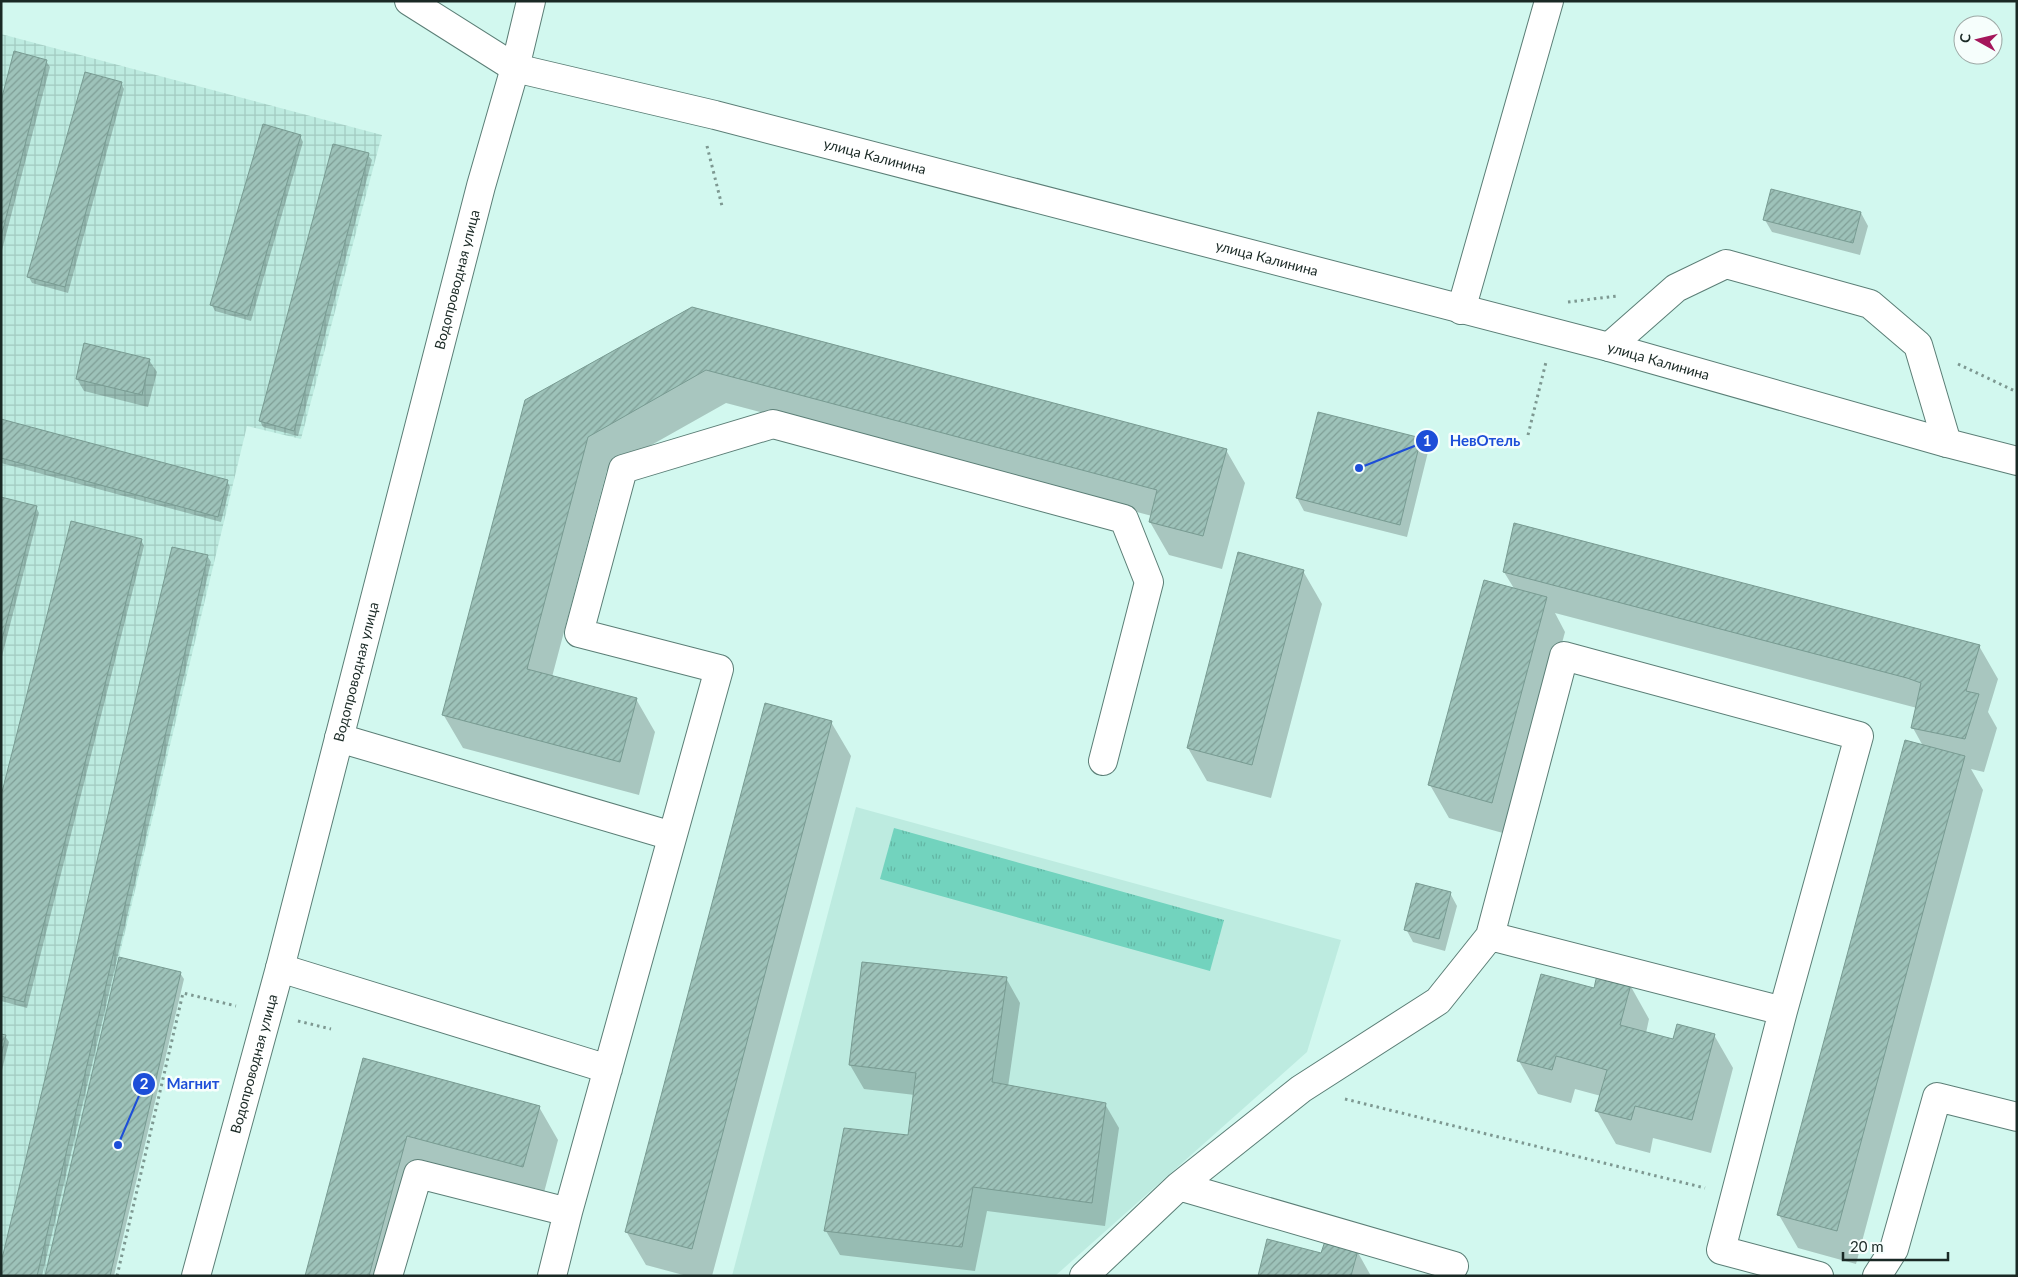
<svg xmlns="http://www.w3.org/2000/svg" width="2018" height="1277" font-family="Lato,sans-serif">
  <style>
    .built { fill: #bdebe0 }
    .industrial { fill: url(#industrial-grid) }
    .park { fill: url(#park-tufts) }
    .shadow { fill: #0003 }
    .building { fill: url(#building-hatch); stroke: #789b92 }
    .lines { fill: none; stroke-linecap: round; stroke-linejoin: round }
    .minor-casing { stroke: #5b7e76; stroke-width: 30 }
    .major-casing { stroke: #5b7e76; stroke-width: 30 }
    .path { stroke: #7d9891; stroke-width: 3; stroke-dasharray: 2.5 4; stroke-linecap: butt }
    .minor { stroke: #fff; stroke-width: 28 }
    .major { stroke: #fff; stroke-width: 28 }
    .labels { text-anchor: middle; stroke-width: 5; stroke-linejoin: round; paint-order: stroke }
    .street-label { font-size: 14px; fill: #1a2925; stroke: #f6fefc }
    .leader { fill: none; stroke: #1d4ed8; stroke-width: 2 }
    .callout-dot { fill: #1d4ed8; stroke: #f6fefc; stroke-width: 2 }
    .mark-label { font-size: 15px; text-anchor: middle; font-weight: bold; fill: #fff }
    .callout-label { font-size: 15px; text-anchor: middle; font-weight: bold; fill: #1d4ed8; stroke: #f6fefc; stroke-width: 5; stroke-linejoin: round; paint-order: stroke }
  </style>
  <defs>
    <pattern id="industrial-grid" width="8" height="8" patternUnits="userSpaceOnUse" patternTransform="scale(1.25)"><rect width="8" height="8" fill="#bdebe0"/><path d="M0 4h8M4 0v8" fill="none" stroke="#a2cac0"/></pattern>
    <pattern id="park-tufts" width="24" height="20" patternUnits="userSpaceOnUse" patternTransform="scale(1.25)"><rect width="24" height="20" fill="#72d3be"/><path d="M3 7l-1-3M5 7V3M7 7l1-3M15 17l-1-3M17 17v-4M19 17l1-3" fill="none" stroke="#62b5a3"/></pattern>
    <pattern id="building-hatch" width="6" height="6" patternUnits="userSpaceOnUse" patternTransform="scale(1.25)"><rect width="6" height="6" fill="#9dc2b9"/><path d="M-1 1l2-2M0 6l6-6M5 7l2-2" fill="none" stroke="#7f9e96"/></pattern>
  </defs>
  <rect width="100%" height="100%" fill="#d2f8ef"/>
  <path class="built" d="M856,807L1341,940L1307,1052L1055,1276H732Z"/>
  <path class="industrial" d="M1,34L382,135L301,439L247,426L119,957L45,1276H1Z"/>
  <path class="park" d="M894,828L1224,920L1210,971L880,879Z"/>
  <path class="shadow" d="M46,61L50,67L1,254V106Z
    M121,83L124,89L68,293L32,283L29,277Z
    M300,136L303,142L251,321L215,311L212,305Z
    M368,155L372,160L298,436L263,427L260,421Z
    M1861,213L1868,226L1860,255L1772,232L1765,220Z
    M692,308L1226,450L1245,483L1222,569L1169,555L1150,522L1152,516L726,403L607,470L552,677L636,699L655,732L639,795L463,748L443,714L526,401Z
    M149,360L157,372L148,407L84,391L77,379Z
    M1,420L227,481L230,487L221,522L1,463Z
    M1421,439L1428,452L1407,537L1304,511L1297,498Z
    M1,498L36,507L39,513L1,660Z
    M141,540L144,546L27,1008L1,1001V802Z
    M208,557L211,562L42,1276H1Z
    M1303,571L1322,604L1271,798L1207,781L1188,748Z
    M1504,572L1979,646L1998,679L1988,712L1997,728L1984,772L1971,769L1983,790L1856,1264L1798,1248L1779,1215L1923,746L1913,728L1917,708L1555,613L1565,632L1510,835L1449,818L1430,785L1515,590Z
    M831,722L851,756L712,1276H687L646,1265L626,1231Z
    M1450,893L1457,906L1445,951L1413,942L1406,929Z
    M180,973L184,979L114,1276H46Z
    M1006,978L1020,1003L1008,1087L1105,1104L1119,1128L1105,1226L987,1211L975,1271L840,1255L826,1231L909,1137L915,1095L864,1089L850,1065Z
    M1630,985L1649,1019L1646,1033L1674,1040L1714,1035L1733,1068L1711,1153L1653,1138L1650,1153L1616,1144L1597,1111L1601,1096L1575,1089L1571,1103L1538,1094L1519,1061L1595,990Z
    M1,1035L5,1036L9,1042L1,1074Z
    M363,1059L539,1107L558,1140L542,1200L425,1168L397,1276H306Z
    M1357,1251L1371,1276H1259L1322,1255Z"/>
  <path class="building" d="M14,51L47,60L1,237V101Z
    M85,72L122,82L65,287L27,277Z
    M263,124L301,135L248,316L210,305Z
    M333,144L369,153L294,431L259,421Z
    M1771,189L1861,212L1853,243L1763,220Z
    M692,307L1227,449L1203,536L1149,522L1157,490L706,370L588,437L527,669L637,698L620,762L442,715L525,400Z
    M84,343L150,359L142,395L76,379Z
    M1318,412L1421,438L1400,525L1296,498Z
    M1,419L228,480L218,517L1,458Z
    M1,497L37,506L1,643Z
    M71,521L142,539L24,1002L1,996V796Z
    M1514,523L1980,645L1966,691L1979,694L1965,739L1911,728L1921,683L1907,678L1503,572Z
    M172,547L208,555L37,1276H1V1263Z
    M1238,552L1304,570L1252,765L1187,748Z
    M1484,580L1547,597L1492,803L1428,785Z
    M765,703L832,721L692,1249L625,1232Z
    M1905,740L1965,756L1837,1231L1777,1215Z
    M1416,883L1451,892L1439,939L1404,930Z
    M119,957L181,972L110,1276H45Z
    M862,962L1007,977L992,1082L1106,1103L1092,1203L973,1187L962,1247L824,1231L844,1128L908,1135L916,1073L849,1065Z
    M1541,974L1594,988L1597,975L1631,984L1620,1025L1673,1039L1677,1024L1715,1034L1692,1120L1635,1106L1631,1120L1595,1111L1607,1070L1556,1056L1552,1070L1517,1061Z
    M1,1034L6,1035L1,1056Z
    M363,1058L540,1106L523,1167L407,1136L369,1276H305Z
    M1267,1239L1321,1253L1325,1241L1358,1250L1351,1276H1258Z"/>
  <g class="lines">
    <defs>
      <path id="minor" d="M515,68L531,1
        M1461,310L1549,1
        M1609,347L1676,288L1726,264L1870,304L1918,345L1947,443
        M339,738L672,836
        M280,968L608,1069
        M1783,1011L1721,1250L1819,1276
        M1179,1186L1301,1089L1438,1001L1490,936L1783,1011L1859,736L1564,656L1490,936
        M388,1276L418,1174L568,1212L719,669L579,633L623,469L773,424L1124,519L1149,582L1103,761
        M552,1276L568,1212
        M1084,1276L1179,1186L1454,1266
        M1877,1276L1894,1249L1937,1097L2017,1117"/>
      <g id="major">
        <path id="s1" d="M409,1L515,68L715,115L1609,347L1947,443L2017,461"/>
        <path id="s2" d="M196,1276L280,968L481,186L515,68"/>
      </g>
    </defs>
    <use href="#minor" class="minor-casing"/>
    <use href="#major" class="major-casing"/>
    <path class="path" d="M707,146L722,206
      M1568,302L1617,296
      M1958,364L2017,392
      M1528,435L1546,362
      M298,1021L331,1029
      M1345,1099L1705,1188
      M117,1276L183,993L236,1006"/>
    <use href="#minor" class="minor"/>
    <use href="#major" class="major"/>
  </g>
  <g class="labels">
    <g class="street-label">
      <text dy="5" stroke="none"><textPath href="#s1" startOffset="496">улица Калинина</textPath></text>
      <text dy="5" stroke="none"><textPath href="#s1" startOffset="901">улица Калинина</textPath></text>
      <text dy="5" stroke="none"><textPath href="#s2" startOffset="1030">Водопроводная улица</textPath></text>
      <text dy="5" stroke="none"><textPath href="#s1" startOffset="1306">улица Калинина</textPath></text>
      <text dy="5" stroke="none"><textPath href="#s2" startOffset="625">Водопроводная улица</textPath></text>
      <text dy="5" stroke="none"><textPath href="#s2" startOffset="220">Водопроводная улица</textPath></text>
    </g>
  </g>
  <path class="leader" d="M1359 468L1427 441M118 1145L144 1084"/>
  <g class="callout-dot">
    <circle cx="1359" cy="468" r="5"/>
    <circle cx="118" cy="1145" r="5"/>
    <circle cx="1427" cy="441" r="12"/>
    <circle cx="144" cy="1084" r="12"/>
  </g>
  <g class="mark-label">
    <text x="1427" y="446">1</text>
    <text x="144" y="1089">2</text>
  </g>
  <g class="callout-label">
    <text x="1485" y="446">НевОтель</text>
    <text x="193" y="1089">Магнит</text>
  </g>
  <rect width="2018" height="1277" fill="none" stroke="#1a2925" stroke-width="5"/>
  <g transform="translate(1978 40) rotate(278)"><circle r="24" fill="#f6fefc" stroke="#9ea9a6"/>
  <path d="M0-4L9 19L0 12L-9 19Z" fill="#a4165b"/>
  <text y="-8" font-size="14" font-weight="bold" text-anchor="middle" fill="#1a2925">С</text>
  </g>
  <path d="M1843 1252v8h105v-8" fill="none" stroke="#1a2925" stroke-width="2.5"/>
  <text x="1850" y="1252" font-size="15" fill="#1a2925" stroke="#f6fefc" stroke-width="4" paint-order="stroke">20 m</text>
</svg>
